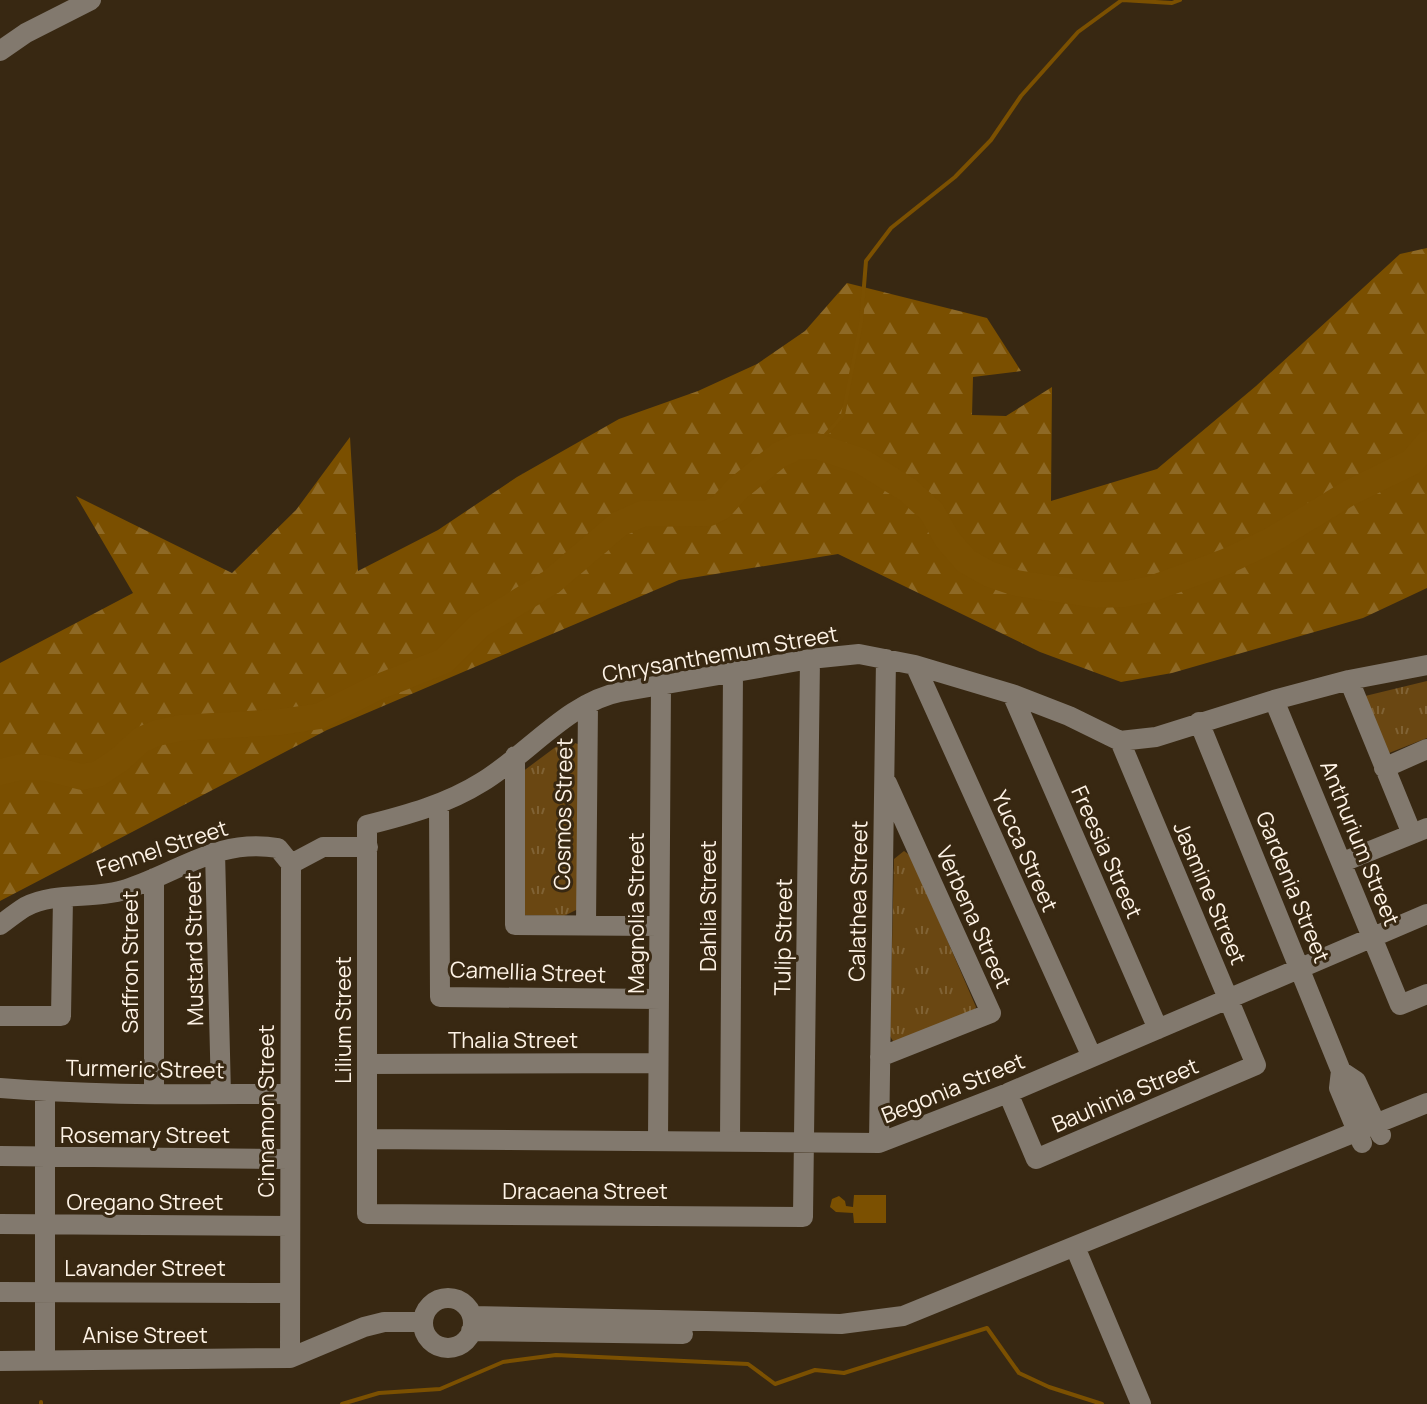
<svg xmlns="http://www.w3.org/2000/svg" width="1427" height="1404" font-family="Manrope,sans-serif">
  <style>
    .grass { fill: url(#grass-tufts) }
    .forest { fill: url(#forest-firs) }
    .water { fill: #7b5001 }
    .lines { fill: none; stroke-linecap: round; stroke-linejoin: round }
    .stream { stroke: #7b5001; stroke-width: 4 }
    .river { stroke: #7b5001; stroke-width: 26 }
    .minor { stroke: #82796e; stroke-width: 20 }
    .labels { text-anchor: middle; stroke-width: 6; stroke-linejoin: round; paint-order: stroke }
    .street-label { font-size: 22px; fill: #fef3e6; stroke: #382812 }
  </style>
  <defs>
    <pattern id="grass-tufts" width="24" height="20" patternUnits="userSpaceOnUse" patternTransform="scale(2)"><rect width="24" height="20" fill="#6a4712"/><path d="M3 7l-1-3M5 7V3M7 7l1-3M15 17l-1-3M17 17v-4M19 17l1-3" fill="none" stroke="#806234"/></pattern>
    <pattern id="forest-firs" width="22" height="20" patternUnits="userSpaceOnUse" patternTransform="scale(2)"><rect width="22" height="20" fill="#7a4f00"/><path d="M5 1l3.5 6h-7zM16 11l3.5 6h-7z" fill="#8e6925"/></pattern>
  </defs>
  <rect width="100%" height="100%" fill="#382812"/>
  <path class="grass" d="M1427,681V738L1384,755L1361,697Z
    M565,740L578,744V909L564,916L525,915L522,772Z
    M904,851L911,856L976,1007L973,1012L898,1043L893,1041L890,1036L894,859Z"/>
  <path class="forest" d="M1427,248V588L1363,618L1172,673L1121,682L1040,652L838,554L679,580L327,730L0,901V663L133,593L76,496L232,573L296,510L350,437L358,571L438,530L517,477L619,419L698,391L757,364L805,331L847,283L987,318L1021,371L973,377L972,415L1006,416L1052,387L1051,501L1157,469L1256,386L1400,254Z"/>
  <path class="water" d="M854,1195H886V1223H854L853,1213L836,1212L830,1207L832,1199L839,1196L845,1201L846,1206L853,1207Z"/>
  <g class="lines">
    <path class="stream" d="M816,446L843,415L861,323L866,261L891,228L955,177L991,140L1021,96L1078,32L1122,0L1172,3L1180,0
      M41,1402V1404
      M342,1404L379,1393L440,1389L503,1362L556,1355L748,1364L775,1384L815,1370L844,1373L987,1328L1019,1373L1049,1387L1102,1404"/>
    <path class="river" d="M0,772L21,767L46,768L82,777L98,774L119,760L141,740L157,733L180,728L281,722L320,716L376,688L444,661L480,625L551,582L619,524L642,514L709,513L721,507L737,489L779,455L797,447L816,446L861,461L908,490L932,512L947,539L966,561L989,574L1016,583L1096,595L1125,594L1151,589L1225,562L1270,541L1349,493L1412,462L1427,444"/>
    <path class="minor" d="M0,51L26,33L91,0
      M810,659L803,1217L367,1214V825C407,815 447,804 482,782C527,755 568,702 620,692L810,659L859,654L915,665L1012,694L1069,716L1120,741L1156,737L1274,700L1349,680L1427,665
      M915,665L1092,1057
      M1349,680L1412,834
      M1012,694L1158,1029
      M1274,700L1400,1005L1427,994
      M1199,722L1341,1071
      M515,756V925L659,926
      M1384,768L1427,749
      M439,804L440,997L659,999
      M215,852L221,1094
      M1343,862L1427,828
      M291,864L323,847H368
      M0,925C8,919 17,912 25,907C56,891 95,900 127,889C181,871 218,838 278,848L291,864
      M586,925L588,704
      M0,1016H61L63,898
      M880,1057L991,1013L887,783
      M367,1064L658,1063
      M0,1088C96,1096 193,1094 289,1094
      M1008,1093L1036,1159L1256,1065L1120,741
      M154,1094V878
      M367,1139L879,1143L1008,1093L1427,914
      M658,1141L661,686
      M730,1142L733,671
      M879,1143L886,659
      M1362,1143L1339,1088L1341,1071L1356,1081L1381,1135
      M0,1156L290,1159
      M0,1224L290,1226
      M1075,1247L1141,1404
      M0,1292L290,1293
      M423 1323a25 25 0 1 1 50 0a25 25 0 1 1-50 0Z
      M472,1316L841,1324L903,1316L1427,1103
      M471,1331L683,1334
      M290,1358L291,864
      M45,1360V1092
      M0,1361L290,1358L364,1327L384,1322H422"/>
  </g>
  <g class="labels">
    <g class="street-label">
      <text transform="translate(720 654) rotate(-10)" y="8">Chrysanthemum Street</text>
      <text transform="translate(563 814) rotate(-89)" y="8">Cosmos Street</text>
      <text transform="translate(1360 843) rotate(68)" y="8">Anthurium Street</text>
      <text transform="translate(162 848) rotate(-18)" y="8">Fennel Street</text>
      <text transform="translate(1025 851) rotate(66)" y="8">Yucca Street</text>
      <text transform="translate(1107 852) rotate(66)" y="8">Freesia Street</text>
      <text transform="translate(1293 887) rotate(68)" y="8">Gardenia Street</text>
      <text transform="translate(1210 893) rotate(67)" y="8">Jasmine Street</text>
      <text transform="translate(858 901) rotate(-89)" y="8">Calathea Street</text>
      <text transform="translate(708 906) rotate(-90)" y="8">Dahlia Street</text>
      <text transform="translate(636 913) rotate(-90)" y="8">Magnolia Street</text>
      <text transform="translate(974 917) rotate(66)" y="8">Verbena Street</text>
      <text transform="translate(783 937) rotate(-89)" y="8">Tulip Street</text>
      <text transform="translate(194 949) rotate(-91)" y="8">Mustard Street</text>
      <text transform="translate(130 962) rotate(-90)" y="8">Saffron Street</text>
      <text transform="translate(528 972) rotate(2)" y="8">Camellia Street</text>
      <text transform="translate(343 1020) rotate(-90)" y="8">Lilium Street</text>
      <text x="513" y="1048">Thalia Street</text>
      <text transform="translate(145 1069) rotate(1)" y="8">Turmeric Street</text>
      <text transform="translate(953 1088) rotate(-22)" y="8">Begonia Street</text>
      <text transform="translate(1125 1095) rotate(-23)" y="8">Bauhinia Street</text>
      <text transform="translate(266 1111) rotate(-90)" y="8">Cinnamon Street</text>
      <text x="145" y="1143">Rosemary Street</text>
      <text x="585" y="1199">Dracaena Street</text>
      <text x="145" y="1210">Oregano Street</text>
      <text x="145" y="1276">Lavander Street</text>
      <text x="145" y="1343">Anise Street</text>
    </g>
  </g>
</svg>
